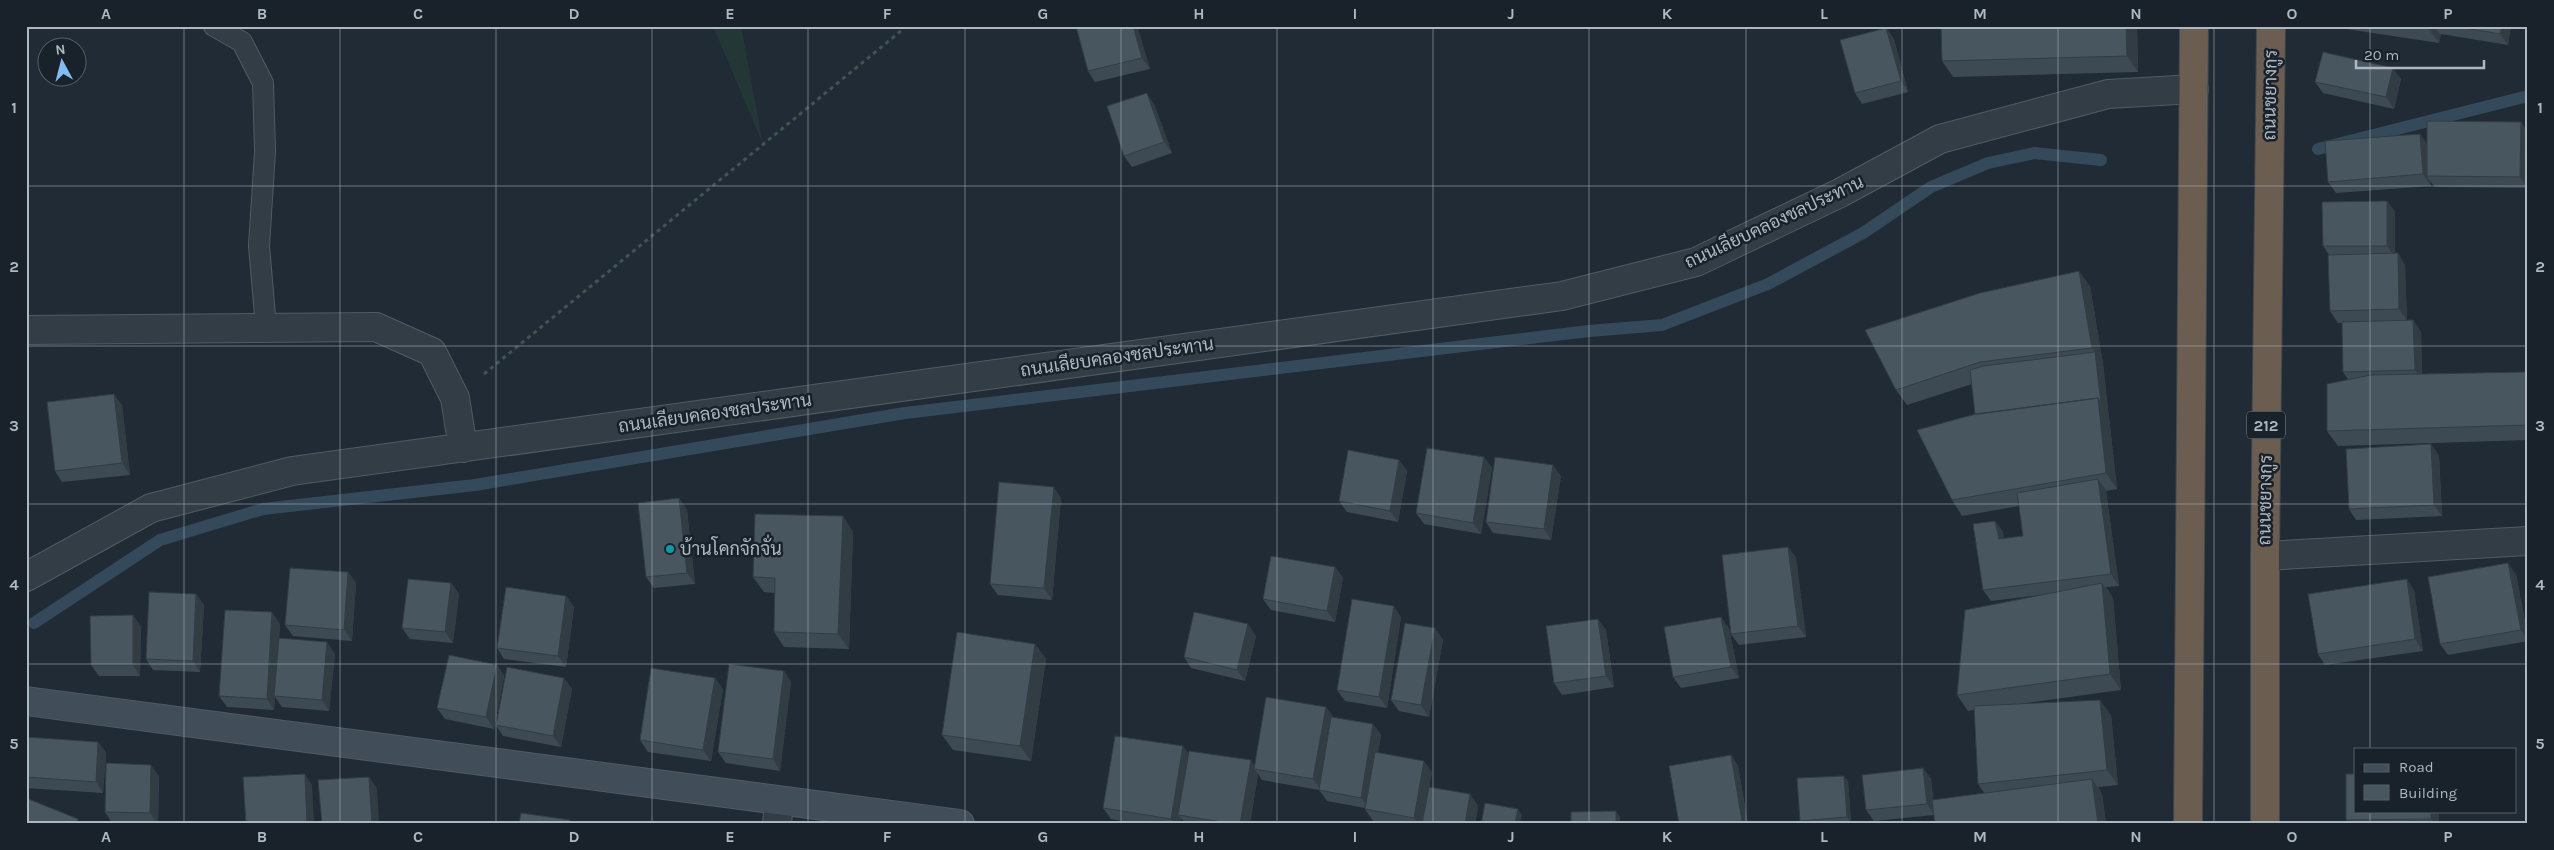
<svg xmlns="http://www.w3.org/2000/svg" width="2554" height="850" font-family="Karla,Sarabun,sans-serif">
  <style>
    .green { fill: #233836 }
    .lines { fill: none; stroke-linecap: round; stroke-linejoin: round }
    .stream { stroke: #344a5b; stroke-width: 12 }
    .lane-casing { stroke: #515b63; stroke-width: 22 }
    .street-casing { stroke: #515b63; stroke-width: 30 }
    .secondary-casing { stroke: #515b63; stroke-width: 30 }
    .highway-casing { stroke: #3e4850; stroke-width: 30 }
    .path { stroke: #415454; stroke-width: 3; stroke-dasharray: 4 4; stroke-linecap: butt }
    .lane { stroke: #333d45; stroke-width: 20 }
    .street { stroke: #333d45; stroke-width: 28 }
    .secondary { stroke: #414d58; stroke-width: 28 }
    .highway { stroke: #6b5d50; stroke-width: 28 }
    .wall { fill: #3e4a53 }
    .shaded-wall { fill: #323c43 }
    .building { fill: #485660; stroke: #323c43 }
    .grid { fill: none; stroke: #adb8c2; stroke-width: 1; stroke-opacity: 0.55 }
    .culture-dot { fill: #0f9aa8; stroke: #19222a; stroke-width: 2 }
    .labels { text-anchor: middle; stroke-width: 5; stroke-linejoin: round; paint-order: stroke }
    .shield { fill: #19222a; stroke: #818b94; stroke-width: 1 }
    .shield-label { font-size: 16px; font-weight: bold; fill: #adb8c2 }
    .street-label { font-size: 18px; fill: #adb8c2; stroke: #19222a }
    .poi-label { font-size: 18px; fill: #adb8c2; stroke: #19222a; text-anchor: start }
    .neatline { fill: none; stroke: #adb8c2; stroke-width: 2 }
    .grid-label { font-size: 16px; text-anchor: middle; font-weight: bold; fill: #adb8c2 }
  </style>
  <rect width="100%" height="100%" fill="#202b35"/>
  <path class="green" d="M713,26H741L763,144Z"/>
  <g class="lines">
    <path class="stream" d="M2318,149L2528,96
      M34,623L160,540L263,509L475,485L905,413L1589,331L1662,325L1768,284L1863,233L1931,187L1988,163L2034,153L2101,160"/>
    <defs>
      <path id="lane" d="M214,26L242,42L263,83L265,151L259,246L266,327"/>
      <path id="street" d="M26,330L376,327L432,352L455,398L463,448
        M2265,556L2528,541
        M26,577L151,508L292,471L1562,296L1696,262L1840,193L1940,139L2108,94L2194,89
        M777,824L779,801"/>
      <path id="secondary" d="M26,701L960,824"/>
      <path id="highway" d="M2188,824L2194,26
        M2265,824V556L2271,26"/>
    </defs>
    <use href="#lane" class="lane-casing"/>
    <use href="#street" class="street-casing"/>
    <use href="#secondary" class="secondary-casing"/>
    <use href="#highway" class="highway-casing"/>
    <path class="path" d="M484,374L907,26"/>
    <use href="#lane" class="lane"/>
    <use href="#street" class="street"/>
    <use href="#secondary" class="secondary"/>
    <use href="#highway" class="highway"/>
  </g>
  <path class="wall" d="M1076,26H1137L1150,69L1095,82L1088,71Z
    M2137,26L2138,72L1953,77L1942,61Z
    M2326,26H2511L2508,45L2441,34L2439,43Z
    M1886,28L1894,39L1908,92L1862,104L1855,93Z
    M2401,79L2394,109L2323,93L2315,82Z
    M1154,104L1172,153L1132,167L1124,156Z
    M2521,122L2528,132V188L2435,187L2430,181L2431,186L2336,193L2328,182L2427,144Z
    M2387,201L2395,212V254L2398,253L2405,265L2407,321L2413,320L2421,332L2422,374L2528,372V440L2338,446L2327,431L2348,379L2343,372L2342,323H2338L2330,311L2329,255L2323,246Z
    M2090,286L2103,364L2117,489L2106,491L2119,586L2106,587L2113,598L2121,690L2020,704L2111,715L2118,785L2098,787L2102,794L2106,824H1935L1934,815L1874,821L1866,810L1923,768L1931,779L1933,800L1984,793L1978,784L1974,710L1968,711L1957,695L2041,595L1991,601L1983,590L1995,521L2003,532L2004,539L2023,536L2019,506L1962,516L1952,500L1975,414L1972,384L1907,405L1896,390Z
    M122,405L130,475L62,482L55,471Z
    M2431,444L2439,456L2442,516L2356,520L2349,509Z
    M1484,457L1492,468L1481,534L1424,524L1416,513Z
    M1399,460L1407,471L1398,522L1347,512L1339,501Z
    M1561,476L1551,540L1493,533L1486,522Z
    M679,498L687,510L695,584L654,588L646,577Z
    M1061,498L1052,600L998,595L990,584Z
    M843,516L853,532L849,649L784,647L774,632L775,593L764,592L753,577Z
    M1788,547L1796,558L1806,637L1739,645L1731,634Z
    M1335,567L1343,578L1335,622L1271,610L1263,599Z
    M348,572L356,583L352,641L293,636L285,625Z
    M2516,574L2528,637V641L2448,655L2440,644Z
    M451,583L459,594L453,643L410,639L402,628Z
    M2414,590L2423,651L2325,665L2318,654Z
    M196,594L204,605L200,672L153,670L146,659Z
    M566,596L574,607L566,667L504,659L497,648Z
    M1401,617L1387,708L1345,701L1337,690Z
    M280,624L279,638L335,654L329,711L282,707L275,697L274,710L227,707L219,696Z
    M141,626L140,676H99L91,665Z
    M1435,628L1443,640L1429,717L1399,711L1391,700Z
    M1729,628L1739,678L1681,688L1673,677Z
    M1606,630L1614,687L1562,695L1554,683Z
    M1256,636L1245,681L1191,668L1184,657Z
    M1035,644L1046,659L1031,761L953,750L942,735Z
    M497,665L504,676L494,729L445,719L437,708Z
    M784,671L791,682L780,771L726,763L718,752Z
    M564,678L572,689L561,747L503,736L496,725Z
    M715,678L723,689L711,761L648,752L640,740Z
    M1333,717L1373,724L1381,735L1378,753L1432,772L1429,787L1470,794L1478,806L1475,824H1392L1373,821L1365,809V808L1327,801L1319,790L1262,780L1258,774L1250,824H1185L1181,818L1180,824H1138L1111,819L1103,808L1188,754L1255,766Z
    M26,737L98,742L106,753L103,793L26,788Z
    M1731,755L1738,766L1748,824H1679Z
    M159,776L158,824L112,823L105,812Z
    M1848,781L1851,823L1840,824H1802L1800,821Z
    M2439,811V824H2349L2346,820Z"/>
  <path class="shaded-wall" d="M1133,26H1137L1150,69L1142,58Z
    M2126,26H2137L2138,72L2127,56Z
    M2429,26H2434L2440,34H2441L2439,43L2428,28Z
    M2502,26H2511L2508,45L2500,34Z
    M1886,28L1894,39L1908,92L1901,81Z
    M2393,68L2401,79L2394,109L2386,97Z
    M1147,93L1154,104L1172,153L1164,142Z
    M2521,122L2528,132V188L2520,177Z
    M2420,134L2428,145L2427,176L2430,181L2431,186L2423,174Z
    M2387,201L2395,212V257L2387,246Z
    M2398,253L2405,265L2407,321L2399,309Z
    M2079,271L2090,286L2103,364L2092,348Z
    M2413,320L2421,332L2422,381L2415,370Z
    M2095,352L2103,364L2117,489L2106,473L2098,398Z
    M114,394L122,405L130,475L122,463Z
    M2431,444L2439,456L2442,516L2434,505Z
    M1484,457L1492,468L1481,534L1473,523Z
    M1399,460L1407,471L1398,522L1390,511Z
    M1553,465L1561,476L1551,540L1544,529Z
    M2098,479L2106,490L2119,586L2111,574Z
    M1054,487L1061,498L1052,600L1044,588Z
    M679,498L687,510L695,584L687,573Z
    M843,516L853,532L849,649L838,634Z
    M1995,521L2003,532L2007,550L1999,539Z
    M1788,547L1796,558L1806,637L1798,626Z
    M2508,563L2516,574L2528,640L2521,630Z
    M1335,567L1343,578L1335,622L1327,611Z
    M348,572L356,583L352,641L344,630Z
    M2407,579L2414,590L2423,651L2415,639Z
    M451,583L459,594L453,643L445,632Z
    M2102,583L2113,598L2121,690L2110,674Z
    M196,594L204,605L200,672L193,661Z
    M566,596L574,607L566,667L558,656Z
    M1394,606L1401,617L1387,708L1379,697Z
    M272,612L280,624L275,696H274L275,697L274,710L267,699Z
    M133,615L141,626L140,676L133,665Z
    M1721,617L1729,628L1739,678L1731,667Z
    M1598,619L1606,630L1614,687L1606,676Z
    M1248,624L1256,636L1245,681L1237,670Z
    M1435,628L1443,640L1429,717L1421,705Z
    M327,642L335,654L329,711L322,700Z
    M1035,644L1046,659L1031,761L1020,746Z
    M497,665L504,676L494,729L486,717Z
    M784,671L791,682L780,771L773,759Z
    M564,678L572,689L561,747L553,736Z
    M715,678L723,689L711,761L703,750Z
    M2100,700L2111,715L2118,785L2107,770Z
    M1326,707L1334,718L1321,790L1313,779Z
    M1373,724L1381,735L1369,809L1361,798Z
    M98,742L106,753L103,793L96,782Z
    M1183,746L1191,757L1178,815L1181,818L1180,824H1175L1171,819Z
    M1731,755L1738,766L1748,824H1744L1742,821Z
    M1251,760L1257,770L1254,769L1258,774L1250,824H1240Z
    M1424,761L1432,772L1423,824H1418L1414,818Z
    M151,765L159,776L158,824L150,813Z
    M1923,768L1931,779L1935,815L1927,804Z
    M305,774L312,785L314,824H307Z
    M1844,776L1848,781L1851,823L1847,817Z
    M369,777L377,788L379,824H372Z
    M2092,779L2102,794L2106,824H2098Z
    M1470,794L1478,806L1475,824H1465Z
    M1518,809L1522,815L1520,824H1515Z
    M1616,811L1620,817V824H1616Z
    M2431,811H2439V824H2435L2431,819Z
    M78,819L81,824H76Z"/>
  <path class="building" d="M1076,26H1133L1142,58L1088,71Z
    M1941,26H2126L2127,56L1942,61Z
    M2417,26H2429L2428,28Z
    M2453,26H2502L2500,34Z
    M1886,28L1901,81L1855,93L1840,40Z
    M2323,52L2393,68L2386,97L2315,82Z
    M1147,93L1164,142L1124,156L1107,106Z
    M2427,121L2521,122L2520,177L2427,176Z
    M2420,134L2423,174L2328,182L2325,141Z
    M2387,201V246H2323L2322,202Z
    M2398,253L2399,309L2330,311L2328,255Z
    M2079,271L2092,348L1980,362L1896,390L1865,330L1980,293Z
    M2413,320L2415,370L2343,372L2342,322Z
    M2095,352L2101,403L2098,398L1975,414L1970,370L1983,366Z
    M2528,372V425L2327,431V384L2371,375Z
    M114,394L122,463L55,471L47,402Z
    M2098,398L2106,473L1952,500L1917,430L1972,415Z
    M2431,444L2434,505L2349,509L2346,449Z
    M1427,448L1484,457L1473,523L1416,513Z
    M1348,450L1399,460L1390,511L1339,501Z
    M1495,457L1553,465L1544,529L1486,522Z
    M2098,479L2111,574L1983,590L1973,524L1995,521L1999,539L2023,536L2017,493Z
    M999,482L1054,487L1044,588L990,584Z
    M679,498L687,573L646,577L638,503Z
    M755,514L843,516L838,634L774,632L775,578L753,577Z
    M1788,547L1798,626L1731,634L1722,555Z
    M1271,556L1335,567L1327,611L1263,599Z
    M2508,563L2521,630L2440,644L2428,577Z
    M290,568L348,572L344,630L285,625Z
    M408,579L451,583L445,632L402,628Z
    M2407,579L2415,639L2318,654L2308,594Z
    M2102,583L2110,674L1957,695L1965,610Z
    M506,587L566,596L558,656L497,648Z
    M149,592L196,594L193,661L146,659Z
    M1352,599L1394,606L1379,697L1337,690Z
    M225,610L272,612L267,699L219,696Z
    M1194,612L1248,624L1237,670L1184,657Z
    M133,615V665H91L90,616Z
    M1721,617L1731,667L1673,677L1664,627Z
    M1598,619L1606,676L1554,683L1546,626Z
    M1405,623L1435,628L1421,705L1391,700Z
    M957,632L1035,644L1020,746L942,735Z
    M279,638L327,642L322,700L274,696Z
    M449,655L497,665L486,717L437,708Z
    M729,664L784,671L773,759L718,752Z
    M507,667L564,678L553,736L496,725Z
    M651,668L715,678L703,750L640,740Z
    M1266,697L1326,707L1313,779L1254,769Z
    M2100,700L2107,770L1978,784L1974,706Z
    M1331,717L1373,724L1361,798L1319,790Z
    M1115,736L1183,746L1171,819L1103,808Z
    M26,737L98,742L96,782L26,777Z
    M1189,751L1251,760L1240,824H1234L1178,815Z
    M1375,752L1424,761L1414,818L1365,809Z
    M1731,755L1742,821L1724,824H1679L1669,766Z
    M106,763L151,765L150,813L105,812Z
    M1923,768L1927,804L1866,810L1862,775Z
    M305,774L307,824H246L243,777Z
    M2346,774H2355V811H2431V819L2346,820Z
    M1844,776L1847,817L1800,821L1797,778Z
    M369,777L372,824H322L318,780Z
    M2092,779L2098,824H1935L1932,800Z
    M1429,787L1470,794L1465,824H1422Z
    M26,798L78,819L76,824H26Z
    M1485,803L1518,809L1515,824H1481Z
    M1616,811V824H1571V812Z
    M521,813L570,820V824H519Z
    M1672,823V824H1635Z"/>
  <path class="grid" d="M184,26V824M340,26V824M496,26V824M652,26V824M808,26V824M965,26V824M1121,26V824M1277,26V824M1433,26V824M1589,26V824M1746,26V824M1902,26V824M2058,26V824M2214,26V824M2370,26V749M26,186H2528M26,346H2528M26,504H2528M26,664H2528M2370,811V824"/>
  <circle class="culture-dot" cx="670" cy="549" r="5"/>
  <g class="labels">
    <rect class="shield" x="2247" y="411.5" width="38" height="27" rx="4"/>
    <g class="shield-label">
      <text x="2266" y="431">212</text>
    </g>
    <g class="street-label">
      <text transform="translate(2270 95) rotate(-89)" y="6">ถนนชยางกูร</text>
      <text transform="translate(1774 222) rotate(-25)" y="6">ถนนเลียบคลองชลประทาน</text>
      <text transform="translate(1117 357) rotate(-8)" y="6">ถนนเลียบคลองชลประทาน</text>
      <text transform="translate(715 413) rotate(-8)" y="6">ถนนเลียบคลองชลประทาน</text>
      <text transform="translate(2265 500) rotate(-89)" y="6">ถนนชยางกูร</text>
    </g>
    <g class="poi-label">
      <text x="680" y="555">บ้านโคกจักจั่น</text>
    </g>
  </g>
  <rect width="2554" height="850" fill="none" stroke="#19222a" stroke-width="55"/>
  <rect x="2354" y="748" width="162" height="65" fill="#19222a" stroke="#545e67"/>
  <rect x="2364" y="764" width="25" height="8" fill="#414d58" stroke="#545e67"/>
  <text x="2399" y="772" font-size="15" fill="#adb8c2">Road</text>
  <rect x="2364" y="785" width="25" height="15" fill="#485660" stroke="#545e67"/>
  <text x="2399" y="798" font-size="15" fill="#adb8c2">Building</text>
  <g transform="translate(62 62) rotate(353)"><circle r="24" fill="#19222a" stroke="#545e67"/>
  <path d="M0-4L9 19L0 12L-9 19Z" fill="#82bcf2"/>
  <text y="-8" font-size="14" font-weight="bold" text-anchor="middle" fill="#adb8c2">N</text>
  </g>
  <path d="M2356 60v8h128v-8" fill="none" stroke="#adb8c2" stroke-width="2.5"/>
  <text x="2364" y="60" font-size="15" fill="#adb8c2" stroke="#19222a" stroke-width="4" paint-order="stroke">20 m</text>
  <rect x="28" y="28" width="2498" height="794" class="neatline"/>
  <g class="grid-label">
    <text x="106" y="19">A</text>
    <text x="262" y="19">B</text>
    <text x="418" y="19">C</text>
    <text x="574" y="19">D</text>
    <text x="730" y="19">E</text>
    <text x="887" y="19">F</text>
    <text x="1043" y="19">G</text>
    <text x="1199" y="19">H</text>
    <text x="1355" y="19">I</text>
    <text x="1511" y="19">J</text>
    <text x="1667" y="19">K</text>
    <text x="1824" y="19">L</text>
    <text x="1980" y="19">M</text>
    <text x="2136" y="19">N</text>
    <text x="2292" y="19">O</text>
    <text x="2448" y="19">P</text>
    <text x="14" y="113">1</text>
    <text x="2540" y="113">1</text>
    <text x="14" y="272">2</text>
    <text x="2540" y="272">2</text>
    <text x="14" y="431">3</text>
    <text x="2540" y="431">3</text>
    <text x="14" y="590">4</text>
    <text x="2540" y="590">4</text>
    <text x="14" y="749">5</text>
    <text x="2540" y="749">5</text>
    <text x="106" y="842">A</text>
    <text x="262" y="842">B</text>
    <text x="418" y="842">C</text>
    <text x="574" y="842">D</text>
    <text x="730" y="842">E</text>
    <text x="887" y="842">F</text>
    <text x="1043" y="842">G</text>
    <text x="1199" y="842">H</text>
    <text x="1355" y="842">I</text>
    <text x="1511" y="842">J</text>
    <text x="1667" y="842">K</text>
    <text x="1824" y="842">L</text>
    <text x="1980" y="842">M</text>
    <text x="2136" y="842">N</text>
    <text x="2292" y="842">O</text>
    <text x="2448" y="842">P</text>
  </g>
</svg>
